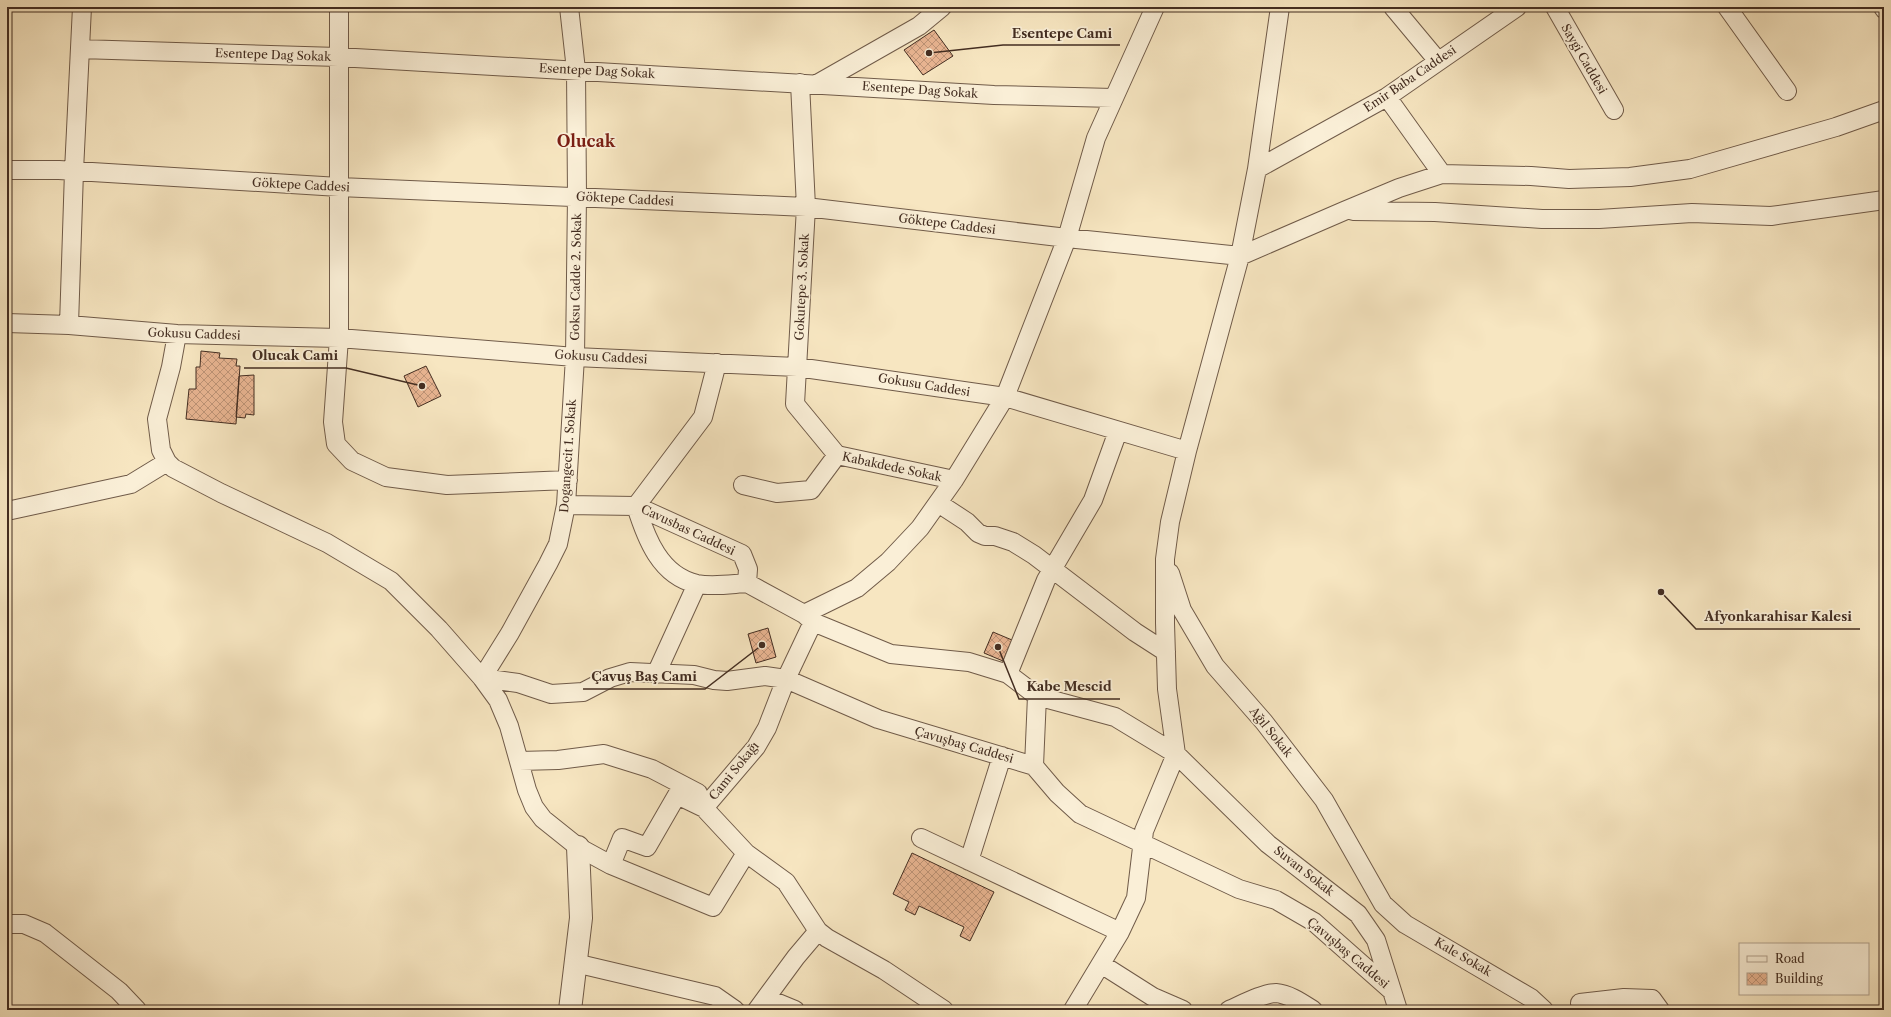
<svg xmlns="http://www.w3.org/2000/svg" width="1891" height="1017" font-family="'Libre Caslon Text',serif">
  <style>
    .building { fill: url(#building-cross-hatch); stroke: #432d21 }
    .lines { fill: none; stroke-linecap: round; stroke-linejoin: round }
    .minor-casing { stroke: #705b49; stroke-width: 20 }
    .tertiary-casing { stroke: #705b49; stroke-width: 24 }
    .minor { stroke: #faefd7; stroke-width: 18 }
    .tertiary { stroke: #faefd7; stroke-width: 22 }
    .labels { text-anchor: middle; stroke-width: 3.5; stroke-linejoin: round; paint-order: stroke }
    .street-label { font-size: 12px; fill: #432d21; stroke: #faefd7 }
    .district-label { font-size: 16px; font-weight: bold; fill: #7a1f14; stroke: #faefd7 }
    .leader { fill: none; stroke: #432d21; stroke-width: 1.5 }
    .callout-dot { fill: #432d21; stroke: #faefd7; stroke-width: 1.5 }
    .callout-label { font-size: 13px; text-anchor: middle; font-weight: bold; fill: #432d21; stroke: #faefd7; stroke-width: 3.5; stroke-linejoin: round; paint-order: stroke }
  </style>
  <defs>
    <pattern id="building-cross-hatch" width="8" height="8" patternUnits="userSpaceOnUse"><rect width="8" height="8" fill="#e9b592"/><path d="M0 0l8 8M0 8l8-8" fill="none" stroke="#be9477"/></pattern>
  </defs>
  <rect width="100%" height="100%" fill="#f7e6c1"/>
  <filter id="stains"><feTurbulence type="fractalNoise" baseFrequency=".005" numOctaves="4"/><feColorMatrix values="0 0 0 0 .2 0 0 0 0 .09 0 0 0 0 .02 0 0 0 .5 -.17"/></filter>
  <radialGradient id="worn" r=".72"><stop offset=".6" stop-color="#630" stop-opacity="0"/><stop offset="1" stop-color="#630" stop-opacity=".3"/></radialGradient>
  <path class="building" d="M934,30L953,56L923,75L904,50Z
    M201,351L220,353L219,358L237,359L236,366H240L236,424L186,419L189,389H196V367H200Z
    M426,366L441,396L418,407L404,376Z
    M254,375V415L246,414L245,418L236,417L239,376Z
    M768,628L776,657L756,663L748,634Z
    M993,632L1012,640L1003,661L984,653Z
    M912,853L994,892L970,941L960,936L964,927L919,906L915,915L905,910L909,902L893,894Z"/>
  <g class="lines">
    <defs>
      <path id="minor" d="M339,7V338L333,422L336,444L352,461L386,477L447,485L568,480
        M569,7L576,70L577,196L575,357L566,505L558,544L548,564L510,633L482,678L518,683L551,694L583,692L610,678L630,672L694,675L714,680L727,681L765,676L786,679L878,719L1034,766L1057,793L1080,814L1239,889L1276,900L1314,922L1392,991
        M1393,7L1438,61
        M1555,7L1614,110
        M1727,7L1787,91
        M1883,7L1884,9
        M80,49L338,57L994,95L1113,98
        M800,83L806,207L795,404L837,455L954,480
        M817,84L919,26L942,7
        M1387,97L1442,174
        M1257,169L1387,97L1517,7
        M7,170H59L339,187L806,207L1067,238L1240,256L1344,211L1399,188L1442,174L1531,176L1569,179L1630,177L1690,169L1836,127L1884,110
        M1353,211L1435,212L1542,219H1599L1692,213L1771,216L1884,200
        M7,323L69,325L177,334L339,338L575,357L797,367L1005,397L1187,451
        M69,325L74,171L82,7
        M177,334L171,367L157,419L161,450L167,462L173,468L221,493L327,543L391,581L439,629L482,678L498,700L509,726L527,790L534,807L543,819L578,847L611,865L713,907L746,853
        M717,363L703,417L636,506C646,538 660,576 697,584C713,587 731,584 747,583
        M743,485L777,493L811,490L837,455
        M938,503L967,522L978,533L985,536H995L1013,542L1034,555L1135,632L1166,652
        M566,505L636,506L742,554L748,569L747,583L804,614L813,622L891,654L969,662L1008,674L1037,696L1115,717L1176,754L1268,844L1358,914L1376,940L1398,1010
        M7,511L131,484L167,462
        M1170,573L1182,610L1215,666L1264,722L1324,800L1383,904L1405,924L1531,998L1544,1010
        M804,614L857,588L888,562L920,528L954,480L1005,397L1067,238L1096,138L1155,7
        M656,674L697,584
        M1008,674L1046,580L1093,500L1118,431
        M519,761L558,760L604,754L652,769L698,793
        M1034,766L1037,696
        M704,808L746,853L786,882L818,931L827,938L884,970L944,1010
        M921,838L1120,932
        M969,861L1002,756
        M611,865L622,838L647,847L677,795L704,808L756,747L767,728L786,679L813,622
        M7,924H24L45,933L119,991L137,1010
        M575,963L715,996L735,1010
        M1101,964L1153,997L1183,1010
        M766,998L795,1010
        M1580,1003L1624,998L1652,999L1660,1010
        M757,1010L796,957L818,931
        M1073,1010L1120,932L1136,898L1144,831L1176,754L1167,689L1165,623V559L1170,522L1187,451L1240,256L1257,169L1280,7
        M1229,1010C1241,1005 1263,993 1276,993C1289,994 1302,1003 1313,1010"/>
      <path id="tertiary" d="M570,1010L581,918L578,847"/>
    </defs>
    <use href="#minor" class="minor-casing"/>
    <use href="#tertiary" class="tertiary-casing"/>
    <use href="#minor" class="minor"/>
    <use href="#tertiary" class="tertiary"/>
  </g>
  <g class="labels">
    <g class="street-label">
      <text transform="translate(273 55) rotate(2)" y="4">Esentepe Dag Sokak</text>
      <text transform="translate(1584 59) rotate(60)" y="4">Saygi Caddesi</text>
      <text transform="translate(597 71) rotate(3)" y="4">Esentepe Dag Sokak</text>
      <text transform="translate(1410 79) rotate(-34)" y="4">Emir Baba Caddesi</text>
      <text transform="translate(920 90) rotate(4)" y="4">Esentepe Dag Sokak</text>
      <text transform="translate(301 185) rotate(3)" y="4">Göktepe Caddesi</text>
      <text transform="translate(625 199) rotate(3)" y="4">Göktepe Caddesi</text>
      <text transform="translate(947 224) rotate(7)" y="4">Göktepe Caddesi</text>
      <text transform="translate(576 277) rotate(-89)" y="4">Goksu Cadde 2. Sokak</text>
      <text transform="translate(802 287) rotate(-87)" y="4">Gokutepe 3. Sokak</text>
      <text transform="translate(194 334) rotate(2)" y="4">Gokusu Caddesi</text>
      <text transform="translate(601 357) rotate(3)" y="4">Gokusu Caddesi</text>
      <text transform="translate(924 385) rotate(9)" y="4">Gokusu Caddesi</text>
      <text transform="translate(568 456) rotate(-86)" y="4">Dogangecit 1. Sokak</text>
      <text transform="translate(892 467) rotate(12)" y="4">Kabakdede Sokak</text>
      <text transform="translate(688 530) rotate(25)" y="4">Cavusbas Caddesi</text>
      <text transform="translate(1271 732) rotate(51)" y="4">Ağıl Sokak</text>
      <text transform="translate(964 745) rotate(16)" y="4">Çavuşbaş Caddesi</text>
      <text transform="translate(734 771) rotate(-51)" y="4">Cami Sokağı</text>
      <text transform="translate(1304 871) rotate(38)" y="4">Suvan Sokak</text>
      <text transform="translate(1348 953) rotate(40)" y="4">Çavuşbaş Caddesi</text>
      <text transform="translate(1463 957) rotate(30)" y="4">Kale Sokak</text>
    </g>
    <g class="district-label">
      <text x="586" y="147">Olucak</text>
    </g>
  </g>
  <path class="leader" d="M929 53L1003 45H1120M422 386L346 368H244M1661 592L1696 629H1860M762 645L705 689H583M998 647L1019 699H1120"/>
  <g class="callout-dot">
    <circle cx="929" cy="53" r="4"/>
    <circle cx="422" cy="386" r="4"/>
    <circle cx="1661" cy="592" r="4"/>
    <circle cx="762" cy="645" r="4"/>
    <circle cx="998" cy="647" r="4"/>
  </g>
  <g class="callout-label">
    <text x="1062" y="38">Esentepe Cami</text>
    <text x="295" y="360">Olucak Cami</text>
    <text x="1778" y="621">Afyonkarahisar Kalesi</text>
    <text x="644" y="681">Çavuş Baş Cami</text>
    <text x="1069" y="691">Kabe Mescid</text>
  </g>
  <rect width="1891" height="1017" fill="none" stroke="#f7e6c1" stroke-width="24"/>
  <rect x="8" y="8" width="1875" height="1001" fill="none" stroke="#432d21" stroke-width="2"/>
  <rect x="12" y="12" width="1867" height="993" fill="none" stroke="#432d21"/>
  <rect x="1739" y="943" width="130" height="52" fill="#faefd7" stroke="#b1a18e"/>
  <rect x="1747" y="956" width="20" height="6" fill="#faefd7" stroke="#b1a18e"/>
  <text x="1775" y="963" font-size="12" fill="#432d21">Road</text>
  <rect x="1747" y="973" width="20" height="12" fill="url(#building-cross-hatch)" stroke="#b1a18e"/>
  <text x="1775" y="983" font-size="12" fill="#432d21">Building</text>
  <rect width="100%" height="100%" filter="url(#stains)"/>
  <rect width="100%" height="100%" fill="url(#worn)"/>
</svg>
